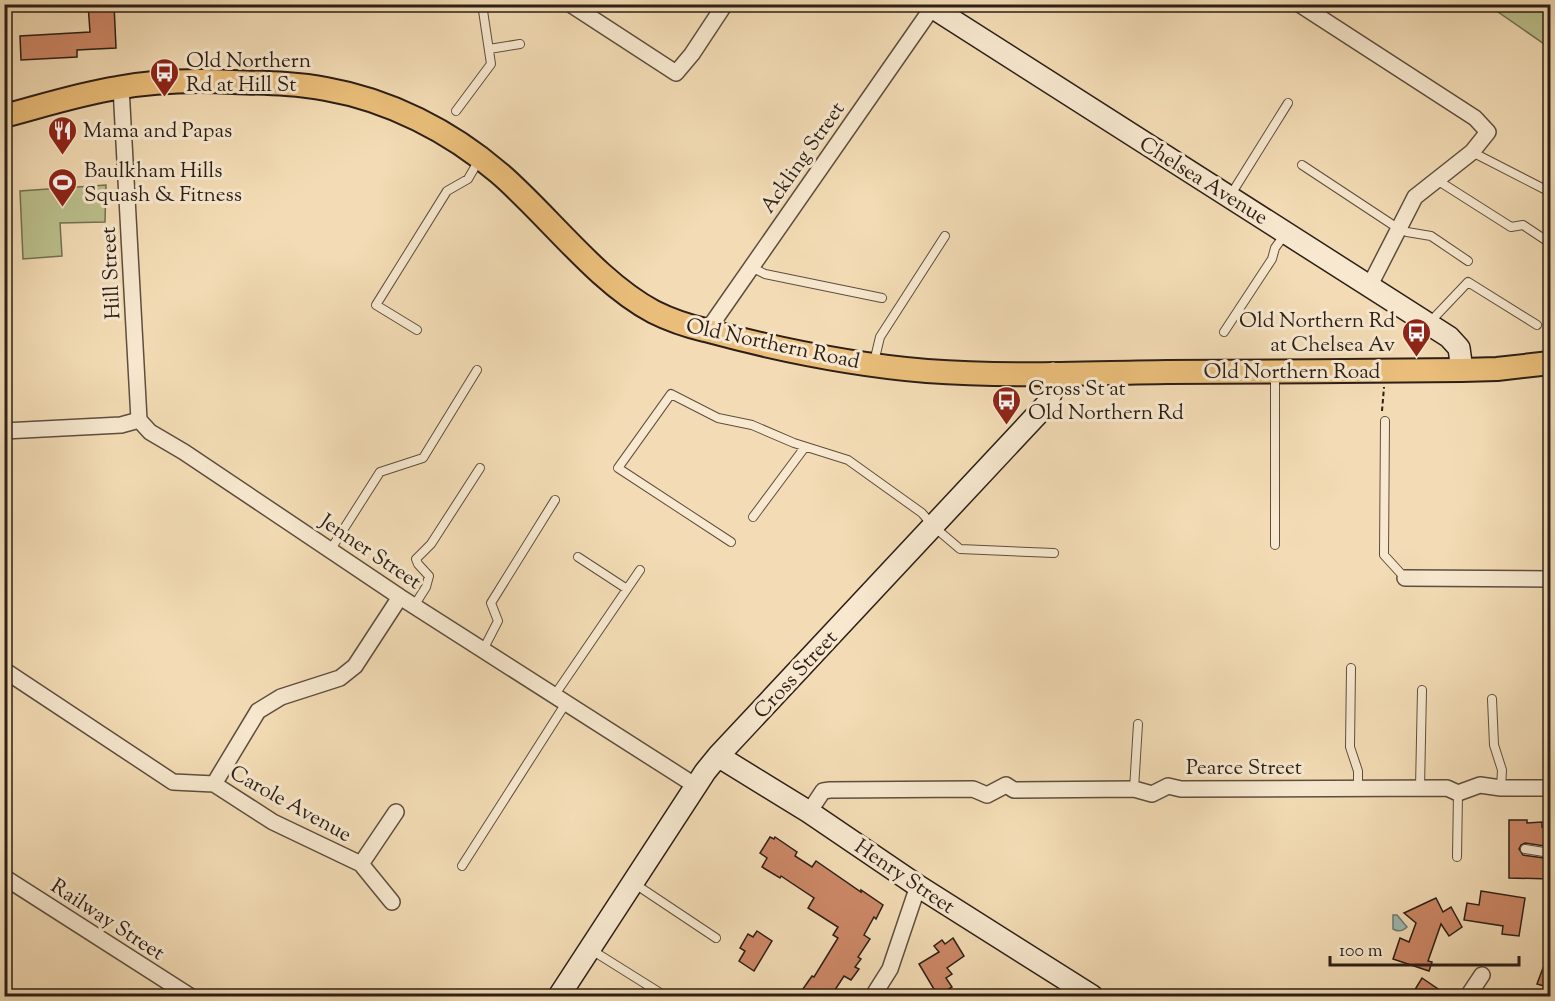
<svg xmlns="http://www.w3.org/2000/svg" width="1555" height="1001" font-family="'Sorts Mill Goudy',serif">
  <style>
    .green { fill: #bbc08d; stroke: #747052; stroke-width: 1.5 }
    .water { fill: #9dbab5; stroke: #707c76; stroke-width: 1.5 }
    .building { fill: #cd8867; stroke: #2c1f17; stroke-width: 1.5 }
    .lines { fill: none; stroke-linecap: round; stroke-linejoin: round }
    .lane-casing { stroke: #5e4e3e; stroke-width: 10 }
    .street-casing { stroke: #5e4e3e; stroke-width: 18 }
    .secondary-casing { stroke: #2c1f17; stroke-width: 24 }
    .primary-casing { stroke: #2c1f17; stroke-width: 26 }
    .path { stroke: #2c1f17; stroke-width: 2; stroke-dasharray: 4.5 3; stroke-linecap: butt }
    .lane { stroke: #f7e8cf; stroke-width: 8 }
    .street { stroke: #f7e8cf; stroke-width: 15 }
    .secondary { stroke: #f7e8cf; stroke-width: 21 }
    .primary { stroke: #eabe7a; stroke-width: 22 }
    .labels { text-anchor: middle; stroke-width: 6; stroke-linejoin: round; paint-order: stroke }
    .poi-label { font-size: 21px; fill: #2c1f17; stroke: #f7e8cf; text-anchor: start }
    .street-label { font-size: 21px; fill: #2c1f17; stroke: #f7e8cf }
  </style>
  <rect width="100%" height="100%" fill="#f3dcb5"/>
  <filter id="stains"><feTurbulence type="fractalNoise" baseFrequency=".00333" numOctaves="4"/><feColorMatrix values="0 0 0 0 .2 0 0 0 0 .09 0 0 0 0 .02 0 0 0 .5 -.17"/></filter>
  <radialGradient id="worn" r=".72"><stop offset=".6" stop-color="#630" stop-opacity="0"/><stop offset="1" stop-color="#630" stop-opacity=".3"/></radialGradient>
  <path class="green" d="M1488,5H1550V48Z
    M106,185L105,222L60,223L62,256L23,259L20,191Z"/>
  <path class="water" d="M1393,915H1397L1407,927C1403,931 1398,932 1393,929Z"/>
  <path class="building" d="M88,4H114L116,48L77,50V57L21,60L20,36L90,32Z
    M1509,820H1527V823L1542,822V827H1551V847L1525,843L1521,845L1519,849L1523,855L1551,859V879L1509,878Z
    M770,837L774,839L775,837L797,852L795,856L812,867L816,861L861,892V890L883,905L876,919L874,917L864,935L870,939L858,957L861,959L855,967L859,969L851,980L844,976L831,996H798L812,976L814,977L838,938L833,935L838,927L808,908L814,898L781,876L780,878L762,867L767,858L760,853Z
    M1481,891L1525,898L1519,936L1502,934L1503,926L1464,920L1467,903L1479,905Z
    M1436,898L1443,912L1451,907L1462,927L1449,936L1441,924L1428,961L1432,962L1429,971L1393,959L1400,938L1409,942L1416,923L1404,913Z
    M757,931L772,941L754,971L739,961L745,951L740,948L748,934L753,937Z
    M953,938L964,956L947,968L952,974L946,978L952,987L938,996L919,964L939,952L934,946L942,940L945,944Z
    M1543,968L1551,970V988L1537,984Z
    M1422,978L1438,989L1432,996H1411Z"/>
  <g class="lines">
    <defs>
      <path id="lane" d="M489,49L520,44
        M456,111L491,64L482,4
        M1472,152L1550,192
        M1302,165L1399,229L1407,232L1431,236L1468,261
        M1437,180L1511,227L1523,225L1550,243
        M1230,196L1288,103
        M751,267L765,274L882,298
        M1430,322L1468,282L1537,325
        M417,330L376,305L447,191L468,179L479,160
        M1224,332L1272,259L1275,248L1285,234
        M874,362L880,337L945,236
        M1385,421L1384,555L1405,578
        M753,517L805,447
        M731,542L618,468L671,394L718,418L752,425L794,443L848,460L922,513L933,526L960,549L1054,553
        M1275,545V375
        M331,549L380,472L423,458L477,370
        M578,557L627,589
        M414,606L426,587L429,576L418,564L416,559L431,544L480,468
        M483,650L498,621L491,603L555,500
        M1351,668L1350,747L1358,771V788
        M554,696L640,570
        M1492,699L1494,745L1502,770L1501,788
        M1420,788L1422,690
        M1134,789L1138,724
        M1525,849L1550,853
        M1457,857L1458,793
        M462,866L566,703
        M635,884L716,938
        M590,949L665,996"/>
      <path id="street" d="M570,4L676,73L692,54L725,4
        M1299,4L1475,118L1488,132L1472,152L1415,197L1370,285
        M121,87L139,420
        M707,331L932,8
        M139,420L150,432L184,452L400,597L696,786
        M4,431L121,425L139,420
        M1405,578L1550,579
        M4,670L173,782L214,784L273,822L361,864L392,902
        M214,784L258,711L281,697L340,678L355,666L400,597
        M809,812L823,791L830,790L973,789L987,795L1006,785L1014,790L1134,789L1152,794L1168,786L1181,789L1447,788L1458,793L1480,785L1501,788H1550
        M361,864L396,812
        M4,877L190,996
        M873,996L890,969L918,886
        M1468,996L1482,975"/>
      <path id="secondary" d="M927,4L1449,337L1459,348L1462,370
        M718,756L809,812L918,886L1092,996
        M559,996L705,772L718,756L1047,404L1052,391L1053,373"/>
      <path id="primary" d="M4,116C42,106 79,94 117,88C155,81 195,80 233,82C264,83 295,83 326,89C389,100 450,131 499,173C548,215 597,282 654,312C670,320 688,326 705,330C775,349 855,365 927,371C1006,377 1087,373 1167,372C1265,372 1364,371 1462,370L1497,369L1550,363"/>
    </defs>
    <use href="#lane" class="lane-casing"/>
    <use href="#street" class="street-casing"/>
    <use href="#secondary" class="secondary-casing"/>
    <use href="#primary" class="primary-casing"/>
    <path class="path" d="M1382,411L1384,387"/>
    <use href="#lane" class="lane"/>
    <use href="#street" class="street"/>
    <use href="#secondary" class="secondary"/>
    <use href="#primary" class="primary"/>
  </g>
  <defs>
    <symbol id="bus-pin" viewBox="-11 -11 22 30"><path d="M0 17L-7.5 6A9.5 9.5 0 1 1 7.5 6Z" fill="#8f2418" stroke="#f7e8cf"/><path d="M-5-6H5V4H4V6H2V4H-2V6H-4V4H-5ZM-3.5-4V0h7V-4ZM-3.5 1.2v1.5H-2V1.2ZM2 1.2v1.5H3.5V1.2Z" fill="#fff"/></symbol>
    <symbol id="restaurant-pin" viewBox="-11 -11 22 30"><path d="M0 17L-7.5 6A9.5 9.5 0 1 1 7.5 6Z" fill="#8f2418" stroke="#f7e8cf"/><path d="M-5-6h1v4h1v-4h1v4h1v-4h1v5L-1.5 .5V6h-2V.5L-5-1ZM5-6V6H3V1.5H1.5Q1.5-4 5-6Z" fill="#fff"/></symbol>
    <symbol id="stadium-pin" viewBox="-11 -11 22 30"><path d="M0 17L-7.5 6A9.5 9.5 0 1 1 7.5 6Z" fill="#8f2418" stroke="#f7e8cf"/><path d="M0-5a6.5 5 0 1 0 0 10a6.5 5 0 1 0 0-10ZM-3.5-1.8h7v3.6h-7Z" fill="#fff"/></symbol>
  </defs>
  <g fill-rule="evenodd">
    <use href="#bus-pin" x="148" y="56" width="33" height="45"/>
    <use href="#restaurant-pin" x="46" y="114" width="33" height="45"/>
    <use href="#stadium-pin" x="46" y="166" width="33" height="45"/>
    <use href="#bus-pin" x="1400" y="316" width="33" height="45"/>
    <use href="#bus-pin" x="990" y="384" width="33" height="45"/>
  </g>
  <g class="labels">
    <g class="poi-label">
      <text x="186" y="67">Old Northern<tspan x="186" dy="24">Rd at Hill St</tspan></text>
      <text x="83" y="137">Mama and Papas</text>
      <text x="84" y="177">Baulkham Hills<tspan x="84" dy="24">Squash &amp; Fitness</tspan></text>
      <text x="1395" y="327" text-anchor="end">Old Northern Rd<tspan x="1395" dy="24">at Chelsea Av</tspan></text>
      <text x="1028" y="395">Cross St at<tspan x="1028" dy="24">Old Northern Rd</tspan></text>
    </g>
    <g class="street-label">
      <text transform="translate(802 157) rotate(-55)" y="7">Ackling Street</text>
      <text transform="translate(1204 180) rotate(32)" y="7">Chelsea Avenue</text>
      <text transform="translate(110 273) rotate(-93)" y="7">Hill Street</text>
      <text transform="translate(773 343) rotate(12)" y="7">Old Northern Road</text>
      <text x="1292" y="378">Old Northern Road</text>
      <text transform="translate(371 551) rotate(34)" y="7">Jenner Street</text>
      <text transform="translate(795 674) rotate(-47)" y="7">Cross Street</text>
      <text x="1244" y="774">Pearce Street</text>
      <text transform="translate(291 803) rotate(29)" y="7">Carole Avenue</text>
      <text transform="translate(905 876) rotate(34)" y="7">Henry Street</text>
      <text transform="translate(108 919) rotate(33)" y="7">Railway Street</text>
    </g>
  </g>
  <rect width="1555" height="1001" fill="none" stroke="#f3dcb5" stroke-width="24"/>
  <rect x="6" y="6" width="1543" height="989" fill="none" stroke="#2c1f17" stroke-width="3"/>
  <rect x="12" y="12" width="1531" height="977" fill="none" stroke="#2c1f17" stroke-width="1.5"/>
  <path d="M1330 956v9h189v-9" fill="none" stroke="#2c1f17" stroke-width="3"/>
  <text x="1339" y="956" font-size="18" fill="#2c1f17" stroke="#f7e8cf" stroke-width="4.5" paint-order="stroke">100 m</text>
  <rect width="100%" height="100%" filter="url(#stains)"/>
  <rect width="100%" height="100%" fill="url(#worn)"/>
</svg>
